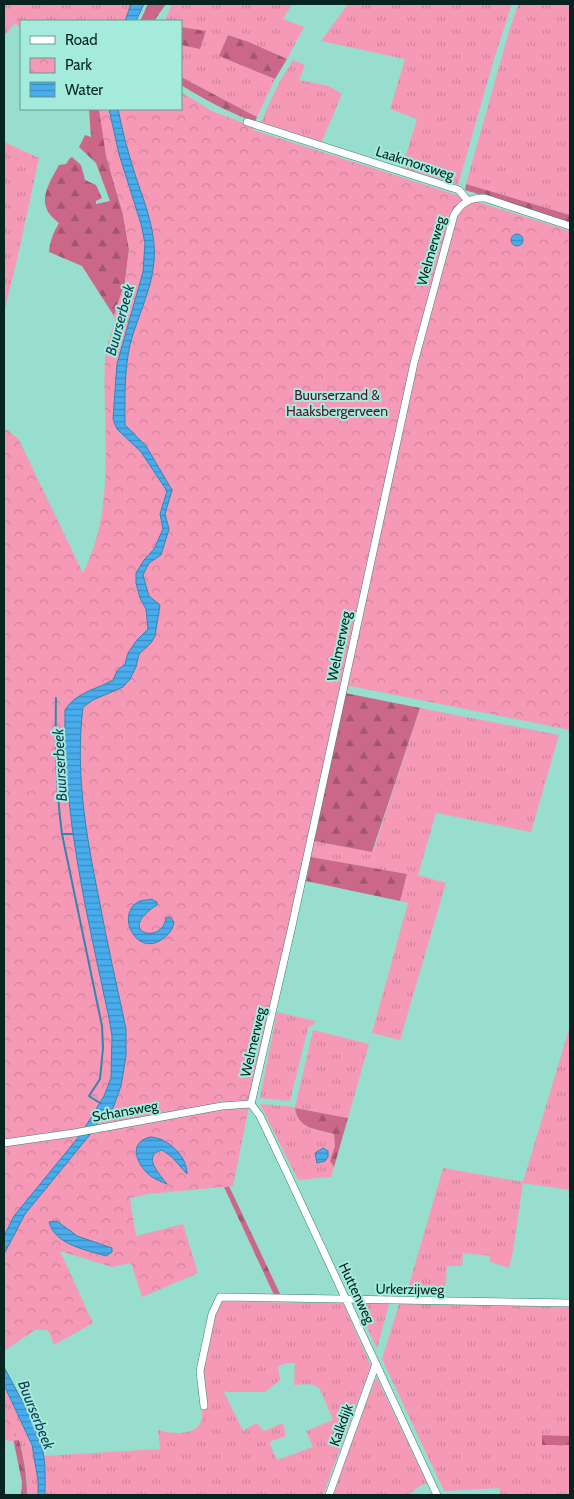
<svg xmlns="http://www.w3.org/2000/svg" width="574" height="1499" font-family="Cabin,sans-serif">
  <style>
    .grass { fill: url(#grass-tufts); fill-rule: evenodd }
    .forest { fill: url(#forest-firs) }
    .park { fill: url(#park-crowns) }
    .water { fill: url(#water-rules); stroke: #3584b0 }
    .lines { fill: none; stroke-linecap: round; stroke-linejoin: round }
    .stream { stroke: #3584b0; stroke-width: 2 }
    .minor-casing { stroke: #3a8174; stroke-width: 8 }
    .minor { stroke: #fff; stroke-width: 7 }
    .labels { text-anchor: middle; stroke-width: 4; stroke-linejoin: round; paint-order: stroke }
    .street-label { font-size: 14px; fill: #062520; stroke: #a4ebdc }
    .park-label { font-size: 14px; fill: #52132d; stroke: #a4ebdc }
    .water-label { font-size: 15px; font-style: italic; fill: #133c56; stroke: #a4ebdc }
  </style>
  <defs>
    <pattern id="grass-tufts" width="24" height="20" patternUnits="userSpaceOnUse" patternTransform="scale(1.25)"><rect width="24" height="20" fill="#f699b6"/><path d="M3 7l-1-3M5 7V3M7 7l1-3M15 17l-1-3M17 17v-4M19 17l1-3" fill="none" stroke="#d1849c"/></pattern>
    <pattern id="forest-firs" width="22" height="20" patternUnits="userSpaceOnUse" patternTransform="scale(1.25)"><rect width="22" height="20" fill="#cb6889"/><path d="M5 1l3.5 6h-7zM16 11l3.5 6h-7z" fill="#a35570"/></pattern>
    <pattern id="park-crowns" width="20" height="18" patternUnits="userSpaceOnUse" patternTransform="scale(1.25)"><rect width="20" height="18" fill="#f699b6"/><path d="M2 6a3 3 0 1 1 6 0M12 15a3 3 0 1 1 6 0" fill="none" stroke="#d1849c"/></pattern>
    <pattern id="water-rules" width="6" height="5" patternUnits="userSpaceOnUse" patternTransform="scale(1.25)"><rect width="6" height="5" fill="#49aded"/><path d="M0 2.5h6" fill="none" stroke="#3b8dc0"/></pattern>
  </defs>
  <rect width="100%" height="100%" fill="#97decf"/>
  <path class="grass" d="M4,4H131L125,21H21V29L15,23L4,36Z
    M172,4H292L283,19L304,27L287,59L249,42L228,35L220,56L275,79L257,117L181,77V45L199,48L206,32L181,27V21H165Z
    M348,4H512L494,59L458,185L402,168L417,119L390,109L405,59L321,41Z
    M518,4H544L550,5L553,4H570V215L466,184L509,31Z
    M293,60L305,65L299,80L329,86L342,94L321,143L260,124L279,83Z
    M4,142L39,158L19,251L4,313Z
    M420,708L559,735L531,832L436,813L418,875L446,883L400,1040L372,1033L408,903L400,901L407,874L311,857L314,841L373,852Z
    M277,1012L315,1021L314,1024L308,1028L291,1097L289,1101L260,1098Z
    M570,1026V1190L523,1183L513,1251L509,1268L490,1262V1256L463,1253L462,1266H447L445,1295H406L443,1168L523,1182Z
    M313,1030L369,1044L348,1118L295,1108L312,1129L334,1134L336,1141L331,1163L334,1167L331,1177L298,1180L260,1104L295,1107Z
    M220,1302L343,1303L371,1366L323,1495H45L46,1475L44,1456L160,1449L158,1430C170,1433 185,1436 196,1428C209,1418 198,1399 198,1387C199,1360 207,1333 214,1306ZM288,1363H295L294,1385C304,1385 312,1382 320,1389L333,1420L306,1431L313,1447L277,1460L269,1442L286,1436L283,1423L264,1431L256,1423L243,1431L224,1392H265L280,1380L278,1366Z
    M356,1303L389,1304L377,1349Z
    M399,1304L570,1307V1436L543,1435V1445H570V1495H501L499,1488L444,1491L382,1359Z
    M377,1378L427,1483L420,1486L408,1495H331L375,1380Z
    M4,1385C23,1425 39,1449 38,1495H27V1481L24,1459L19,1440L4,1404Z"/>
  <path class="forest" d="M148,4H166L154,21H140Z
    M181,27L206,31L200,49L181,45Z
    M228,35L249,42L287,59L275,79L219,56Z
    M181,77L257,117L255,122C226,111 207,101 181,85Z
    M89,109H99L111,173L123,214L129,249L125,282L114,316L82,266L49,252C50,241 53,233 59,223C54,219 48,214 46,207C41,195 53,176 59,165L66,164L70,158L72,157L81,165L85,180L96,185L102,198L96,201V204L110,201L96,163L79,147L85,135L91,137Z
    M466,184L570,215V222L465,190Z
    M345,693L420,708L372,852L314,841Z
    M311,857L407,874L400,901L306,881Z
    M295,1108L348,1118L334,1167L330,1161L335,1146L334,1134C316,1129 298,1129 295,1108Z
    M229,1186L282,1298L275,1297L224,1187Z
    M542,1435L570,1436V1445H542Z
    M13,1438L19,1440C24,1459 27,1476 27,1495H21L22,1482Z"/>
  <path class="park" d="M181,92L212,111L254,127L253,130L570,231V730L350,686L349,688L340,686L302,871L250,1101L233,1186L148,1194L130,1198L136,1236L183,1224L198,1273L142,1297L131,1263L112,1267L60,1251L93,1323L54,1345L48,1330H35L4,1351V427L19,440L83,573C117,506 102,432 105,360L108,343L115,321L114,316L125,282L129,249L123,214L106,156L99,109H181Z
    M4,1404L19,1440L11,1441L4,1440Z"/>
  <path class="water" d="M131,4H144L136,21H125Z
    M109,109H118C122,129 127,149 133,168C142,197 157,230 154,261C152,290 137,317 130,345C124,372 125,398 125,425L146,446L172,490L165,514L169,529L161,555L149,563L143,575L149,596L160,605L155,636L151,643L139,654L136,667L130,679L123,687L93,700L83,707C75,772 86,835 99,899C107,943 117,986 126,1029V1056L121,1086L113,1108L98,1122L93,1131L25,1214L4,1254V1236L14,1216L81,1134L104,1096L111,1078L112,1036L109,1018C87,914 63,818 65,710C75,693 97,689 113,680L117,671L125,664L128,653L137,640L148,629L146,609L140,598L136,583V573L144,560L154,549L163,529L160,514L167,491L141,452L117,429L113,419L117,364L143,272L145,243L141,224L119,154Z
    M511 240a6 6 0 1 1 12 0a6 6 0 1 1-12 0Z
    M151,899L157,902V905C114,932 162,946 166,918L170,917L174,922C173,929 169,934 164,938C136,960 114,912 140,901C143,900 148,900 151,899Z
    M150,1137C167,1137 188,1157 187,1174L172,1157L162,1150C141,1155 160,1175 167,1184C162,1182 157,1180 152,1177C138,1167 126,1143 150,1137Z
    M323,1148L328,1151V1157L325,1161L317,1163L315,1153Z
    M57,1221L77,1236L112,1248V1252L106,1256C87,1250 55,1245 49,1222Z
    M4,1367C18,1394 36,1423 43,1452C46,1467 45,1481 45,1495H38V1480L32,1445L4,1385Z"/>
  <g class="lines">
    <path class="stream" d="M56,698C55,744 56,789 62,834H73
      M62,834L102,1026L103,1048L100,1079L89,1096L100,1103"/>
    <defs>
      <path id="minor" d="M247,122L459,190L467,200
        M251,1104L292,926L414,363L454,215C461,203 470,197 485,198L570,226
        M251,1104L260,1116L288,1175L437,1495
        M4,1143L74,1133L222,1106L251,1104
        M204,1406L200,1371L212,1314L220,1297L570,1303
        M329,1495L376,1364"/>
    </defs>
    <use href="#minor" class="minor-casing"/>
    <use href="#minor" class="minor"/>
  </g>
  <g class="labels">
    <g class="street-label">
      <text transform="translate(415 163) rotate(18)" y="5">Laakmorsweg</text>
      <text transform="translate(431 251) rotate(-74)" y="5">Welmerweg</text>
      <text transform="translate(339 646) rotate(-78)" y="5">Welmerweg</text>
      <text transform="translate(253 1042) rotate(-77)" y="5">Welmerweg</text>
      <text transform="translate(125 1111) rotate(-10)" y="5">Schansweg</text>
      <text transform="translate(410 1289) rotate(1)" y="5">Urkerzijweg</text>
      <text transform="translate(357 1293) rotate(65)" y="5">Huttenweg</text>
      <text transform="translate(341 1425) rotate(-70)" y="5">Kalkdijk</text>
    </g>
    <g class="park-label">
      <text x="337" y="400">Buurserzand &amp;<tspan x="337" dy="16">Haaksbergerveen</tspan></text>
    </g>
    <g class="water-label">
      <text transform="translate(120 320) rotate(-75)" y="5">Buurserbeek</text>
      <text transform="translate(60 765) rotate(-93)" y="5">Buurserbeek</text>
      <text transform="translate(36 1415) rotate(68)" y="5">Buurserbeek</text>
    </g>
  </g>
  <rect width="574" height="1499" fill="none" stroke="#062520" stroke-width="10"/>
  <rect x="20" y="20" width="162" height="90" fill="#a4ebdc" stroke="#659c91"/>
  <rect x="30" y="36" width="25" height="8" fill="#ffffff" stroke="#659c91"/>
  <text x="65" y="45" font-size="15" fill="#062520">Road</text>
  <rect x="30" y="58" width="25" height="15" fill="url(#park-crowns)" stroke="#659c91"/>
  <text x="65" y="70" font-size="15" fill="#062520">Park</text>
  <rect x="30" y="82" width="25" height="15" fill="url(#water-rules)" stroke="#659c91"/>
  <text x="65" y="95" font-size="15" fill="#062520">Water</text>
</svg>
